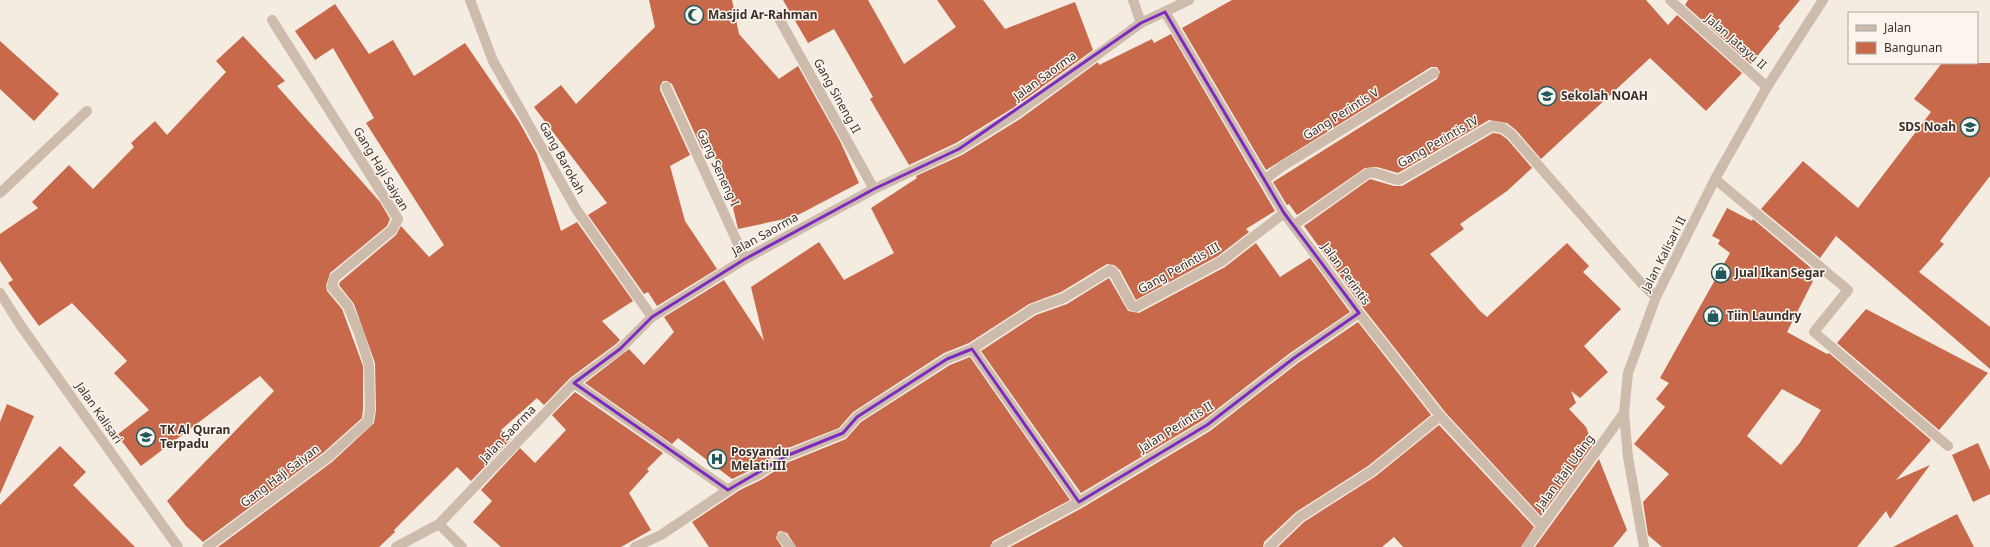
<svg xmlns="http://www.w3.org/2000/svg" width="1990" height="547" font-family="'Noto Sans',sans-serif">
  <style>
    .building { fill: #c8694b; fill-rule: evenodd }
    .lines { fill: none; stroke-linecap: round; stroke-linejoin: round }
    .minor { stroke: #cdbbac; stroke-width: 10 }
    .tertiary { stroke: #cdbbac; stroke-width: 10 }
    .marked { fill: none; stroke: #7b2cbf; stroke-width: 3; stroke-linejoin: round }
    .labels { text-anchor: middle; stroke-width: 3; stroke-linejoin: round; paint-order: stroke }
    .poi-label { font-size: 12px; font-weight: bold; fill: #3b302b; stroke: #fbf5ee; text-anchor: start }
    .street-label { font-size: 12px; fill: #3b302b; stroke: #fbf5ee }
  </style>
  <rect width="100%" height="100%" fill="#f4ebe1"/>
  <path class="building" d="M649,0H732L739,34L779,79L798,66L840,141L859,183L794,217L738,229L726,178L708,146L702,149L672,84L667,81H663L660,86V90L690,155L670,166L685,221L717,269L657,306L648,292L644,294L588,215L607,203L534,107L561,85L576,104L655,27Z
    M783,0H868L904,64L956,27L937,0H983L1005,29L1075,2L1093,50L1013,108L956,143L909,165L870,99L873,97L834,29L808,43Z
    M1232,0H1646L1668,25L1677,15L1742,73L1706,111L1650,58L1541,159L1516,130L1507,123L1489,120L1398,173L1377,167L1365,168L1297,215L1289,204L1287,205L1273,182L1437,79L1440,72L1437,67H1431L1266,170L1182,28Z
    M1688,0H1800L1778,27L1780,28L1751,64L1685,5Z
    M335,4L369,54L393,40L414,76L465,43L518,120L537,154L561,231L577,222L633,301L602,321L620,340L616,344L570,378L544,405L537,398L501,430L511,439L471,481L457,467L394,530L395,532L379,547H218L332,462L374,423L376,410L375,363L354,304L339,285L340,282L396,235L401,226L429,257L444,245L366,123L374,118L333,48L315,60L295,31Z
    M1171,34L1275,211L1246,229L1249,232L1218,256L1136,300L1120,270L1114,265L1107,264L1061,292L1029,304L969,343L944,353L853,412L839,428L783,450L755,468L732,479L678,438L672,444L585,383L629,349L644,365L674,332L664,317L724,280L764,341L751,287L819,242L844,280L894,253L871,208L917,178L916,176L962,155L1020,119L1098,62L1099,65L1152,39L1154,43Z
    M243,36L285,81L277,86L380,202L390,219L387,226L330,273L326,286L327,291L342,309L363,366V409L362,418L324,452L203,542L186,526L167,501L274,391L260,376L141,466L117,435L149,410L114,373L127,361L72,303L39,326L8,283L13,280L0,261V234L38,208L32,202L69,165L93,189L134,147L131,143L155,121L167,135L226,72L216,61Z
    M0,41L59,94L34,121L0,89Z
    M1942,63H1990V176L1940,241L1944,244L1919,272L1990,327V369L1836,236L1820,258L1761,209L1803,161L1858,208L1931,112L1914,99Z
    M1493,133L1500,134L1507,139L1532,168L1507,191L1460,224L1464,229L1430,254L1480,311L1487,317L1567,243L1589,266L1583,272L1621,309L1584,346L1608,372L1580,398L1571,391L1576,403L1569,409L1586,427L1593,445L1541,516L1445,412L1364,309L1304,226L1370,179L1394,186H1402Z
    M1727,208L1752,221L1753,219L1811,268L1804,276L1813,281L1787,332L1827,354L1829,353L1931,440L1896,480L1930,465L1890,519L1886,511L1857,547H1662L1648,535L1643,502L1669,474L1634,444L1665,407L1656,399L1669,383L1660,378L1730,253L1718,244L1720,240L1712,236ZM1782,389L1821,410L1799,444L1781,465L1747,436Z
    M1256,243L1280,277L1310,258L1350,312L1290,353L1203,420L1081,493L981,351L1036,315L1067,304L1109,278L1128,311L1139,313L1225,267Z
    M1866,309L1988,373L1939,430L1837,343Z
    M1358,322L1431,415L1368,466L1296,512L1264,542L1263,547H1010L1082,508L1210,431L1298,363Z
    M970,357L1070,500L993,541L990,547H796L787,533L781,531L778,532L776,538L782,547H709L692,522L740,490L761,480L789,462L846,439L861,422L950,365Z
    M575,392L663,453L647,469L649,471L629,493L651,530L621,547H501L473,522L492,501L481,490L520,448L535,463L566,430L552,415Z
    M7,404L34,416L0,494V422Z
    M1439,425L1534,527L1521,547H1403L1394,537L1382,547H1278L1304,522L1376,476Z
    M1978,443L1990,470V494L1973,502L1952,455Z
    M60,446L86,472L73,485L135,547H0V505Z
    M1599,459L1627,530L1613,547H1535Z
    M1957,514L1974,547H1893Z"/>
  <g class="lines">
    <path class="minor" d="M470,0L493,61L576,209L652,317
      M1133,0L1141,23
      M1670,0L1767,87
      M1165,12L1284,213L1359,313L1440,416L1542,526
      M777,15L874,189
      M666,87L745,259
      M1715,179L1848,290L1814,332L1948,446
      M1264,180L1283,166L1434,73
      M0,193L87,111
      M1294,225L1368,173C1380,171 1387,179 1399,180L1492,126L1503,128L1511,134L1642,284L1656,297
      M972,349L1079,502
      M574,383L728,490
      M439,524L462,547
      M782,537L790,547
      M207,547L328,457L368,421L370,410L369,365L359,333L348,306L332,287L334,278L392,230L398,219L272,20
      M396,547L439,524L574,383L620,349L652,317L745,259L874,189L959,149L1017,113L1141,23L1189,0
      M635,547L661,535L737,484L758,474L786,456L843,433L857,417L947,359L972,349L1033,309L1064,298L1110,270L1114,273L1132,306L1136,307L1222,261L1284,213
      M996,547L1079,502L1207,425L1294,358L1359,313
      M1269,547L1300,517L1372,471L1440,416
      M1527,547L1624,413"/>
    <path class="tertiary" d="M0,293L21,326L178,547
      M1644,547L1628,457L1624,413L1628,373L1656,297L1715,179L1767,87L1823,0"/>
  </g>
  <path class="marked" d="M1165,12L1284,213L1359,313L1294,358L1207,425L1079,502L972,349L947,359L857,417L843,433L786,456L728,490L574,383L620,349L652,317L745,259L874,189L959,149L1141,23Z"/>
  <defs>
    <symbol id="mosque-ring" viewBox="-11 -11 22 22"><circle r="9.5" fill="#fbf5ee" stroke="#1f5a5e" stroke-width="1.5"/><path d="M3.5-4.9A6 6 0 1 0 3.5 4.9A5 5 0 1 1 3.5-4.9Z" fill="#1f5a5e"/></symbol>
    <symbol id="school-ring" viewBox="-11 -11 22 22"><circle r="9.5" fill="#fbf5ee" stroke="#1f5a5e" stroke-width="1.5"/><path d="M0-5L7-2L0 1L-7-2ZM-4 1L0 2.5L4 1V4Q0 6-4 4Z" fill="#1f5a5e"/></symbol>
    <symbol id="shop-ring" viewBox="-11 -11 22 22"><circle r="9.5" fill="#fbf5ee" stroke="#1f5a5e" stroke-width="1.5"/><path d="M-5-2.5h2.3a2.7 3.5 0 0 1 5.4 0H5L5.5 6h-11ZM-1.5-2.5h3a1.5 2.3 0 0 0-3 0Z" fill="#1f5a5e"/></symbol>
    <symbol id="hospital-ring" viewBox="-11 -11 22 22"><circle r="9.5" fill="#fbf5ee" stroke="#1f5a5e" stroke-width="1.5"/><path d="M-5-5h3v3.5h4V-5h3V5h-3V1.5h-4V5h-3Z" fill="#1f5a5e"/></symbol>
  </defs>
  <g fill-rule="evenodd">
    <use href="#mosque-ring" x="683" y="4" width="22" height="22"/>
    <use href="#school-ring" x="1536" y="85" width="22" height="22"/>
    <use href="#school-ring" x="1959" y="116" width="22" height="22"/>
    <use href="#shop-ring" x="1710" y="262" width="22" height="22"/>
    <use href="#shop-ring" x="1702" y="305" width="22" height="22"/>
    <use href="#school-ring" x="135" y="426" width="22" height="22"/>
    <use href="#hospital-ring" x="706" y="448" width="22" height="22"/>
  </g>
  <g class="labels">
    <g class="poi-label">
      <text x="708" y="19">Masjid Ar-Rahman</text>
      <text x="1561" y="100">Sekolah NOAH</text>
      <text x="1956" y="131" text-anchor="end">SDS Noah</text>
      <text x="1735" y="277">Jual Ikan Segar</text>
      <text x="1727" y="320">Tiin Laundry</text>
      <text x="160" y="434">TK Al Quran<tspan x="160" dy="14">Terpadu</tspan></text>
      <text x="731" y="456">Posyandu<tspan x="731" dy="14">Melati III</tspan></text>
    </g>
    <g class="street-label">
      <text transform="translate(1736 42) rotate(41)" y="4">Jalan Jatayu II</text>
      <text transform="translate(1045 76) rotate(-36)" y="4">Jalan Saorma</text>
      <text transform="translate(837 96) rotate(61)" y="4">Gang Sineng II</text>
      <text transform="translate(1341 114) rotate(-32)" y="4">Gang Perintis V</text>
      <text transform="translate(1438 142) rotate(-30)" y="4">Gang Perintis IV</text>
      <text transform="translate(562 158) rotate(61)" y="4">Gang Barokah</text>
      <text transform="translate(718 168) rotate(65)" y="4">Gang Seneng I</text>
      <text transform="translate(381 169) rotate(59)" y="4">Gang Haji Saiyan</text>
      <text transform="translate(765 234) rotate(-29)" y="4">Jalan Saorma</text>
      <text transform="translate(1664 254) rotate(-63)" y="4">Jalan Kalisari II</text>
      <text transform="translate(1179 268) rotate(-29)" y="4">Gang Perintis III</text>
      <text transform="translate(1346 274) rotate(54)" y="4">Jalan Perintis</text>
      <text transform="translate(99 413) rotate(55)" y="4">Jalan Kalisari</text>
      <text transform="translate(1176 427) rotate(-32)" y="4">Jalan Perintis II</text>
      <text transform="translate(508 434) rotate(-46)" y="4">Jalan Saorma</text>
      <text transform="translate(1565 472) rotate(-54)" y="4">Jalan Haji Uding</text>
      <text transform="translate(280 476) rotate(-37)" y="4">Gang Haji Saiyan</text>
    </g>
  </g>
  <rect x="1848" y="12" width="130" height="52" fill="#fbf5ee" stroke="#aea6a0"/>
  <rect x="1856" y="25" width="20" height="6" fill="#cdbbac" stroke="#aea6a0"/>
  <text x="1884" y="32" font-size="12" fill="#3b302b">Jalan</text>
  <rect x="1856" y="42" width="20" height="12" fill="#c8694b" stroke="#aea6a0"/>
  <text x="1884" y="52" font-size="12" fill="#3b302b">Bangunan</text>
</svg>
